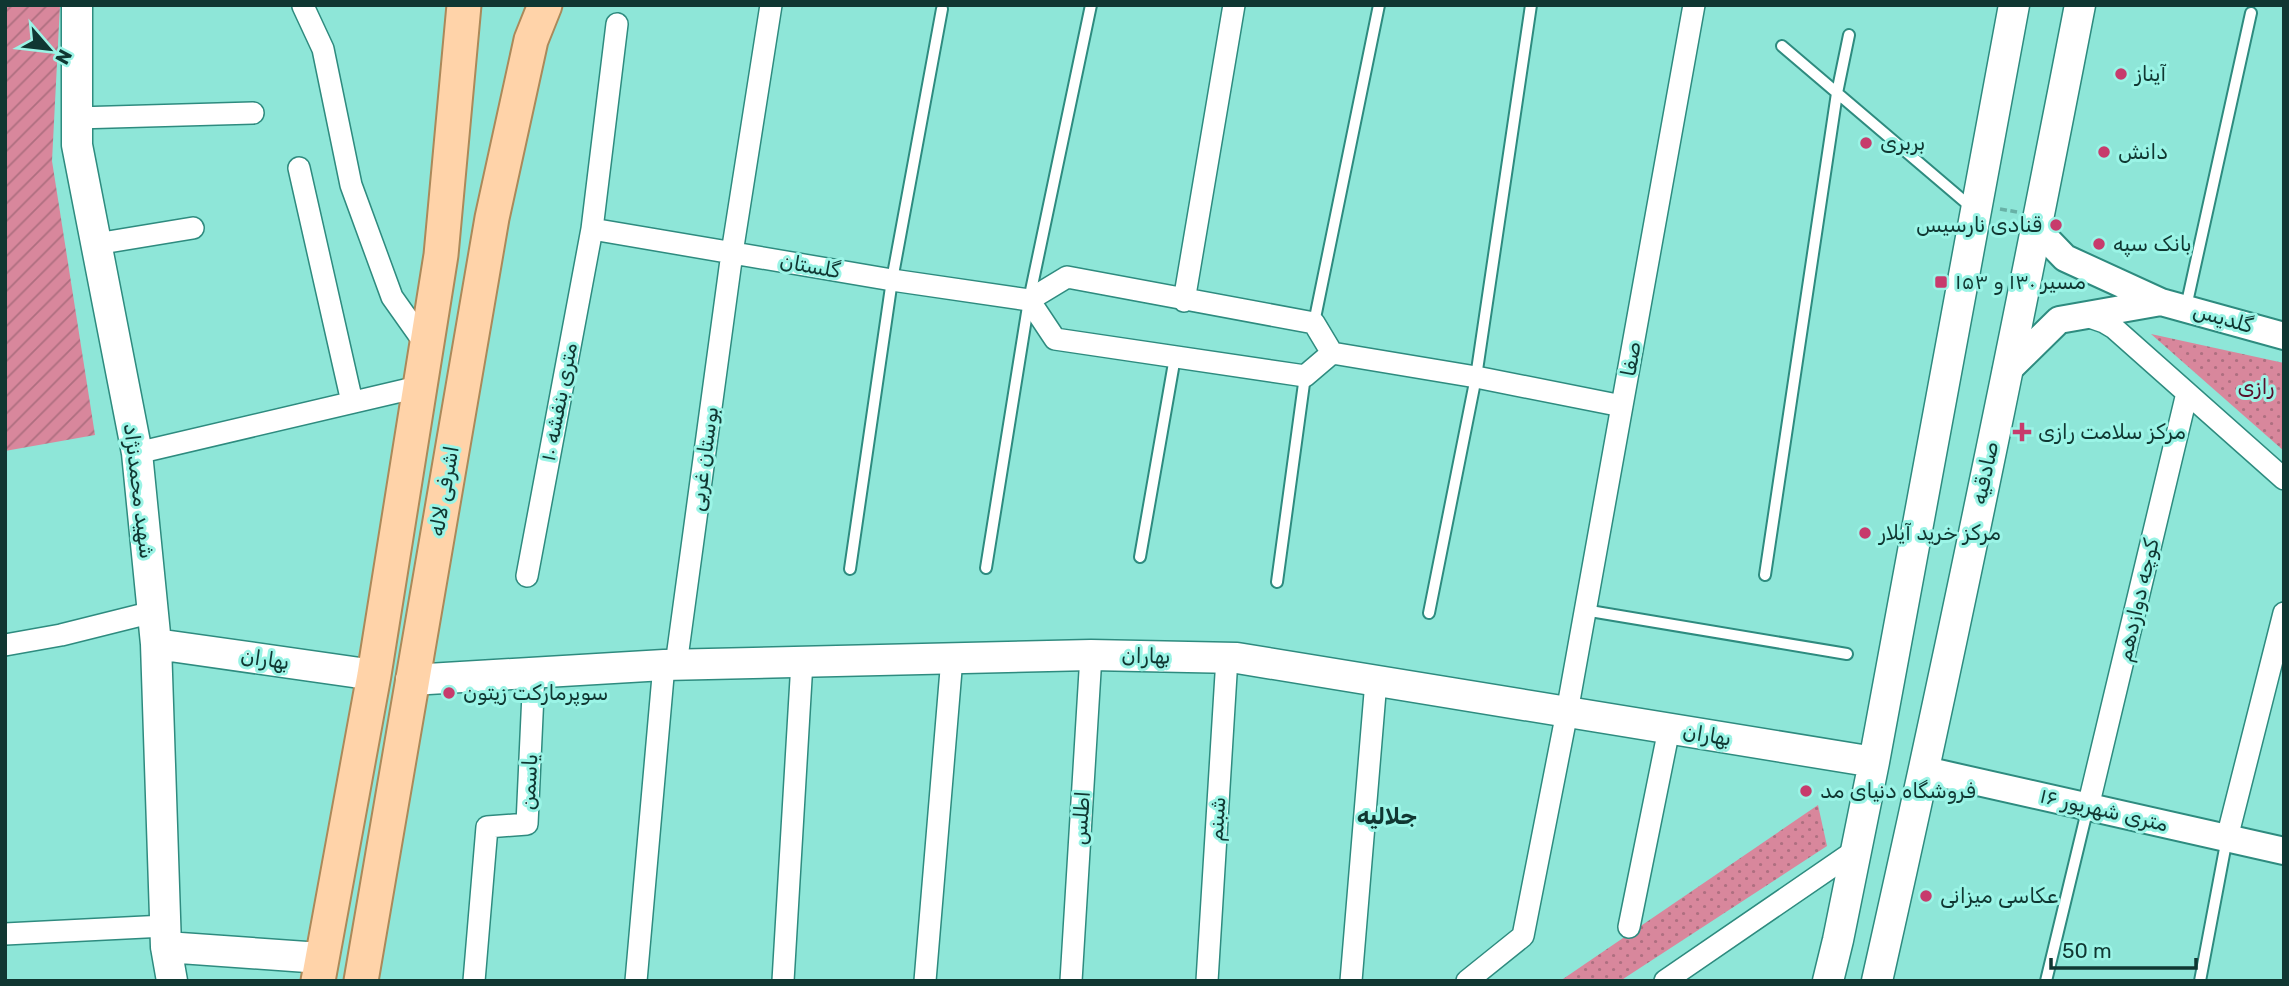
<svg xmlns="http://www.w3.org/2000/svg" width="2289" height="986" font-family="Rubik,Vazirmatn,sans-serif">
  <style>
    .park { fill: url(#park-dots) }
    .garden { fill: url(#garden-furrows) }
    .lines { fill: none; stroke-linecap: round; stroke-linejoin: round }
    .service-casing { stroke: #2e8b7f; stroke-width: 14 }
    .minor-casing { stroke: #2e8b7f; stroke-width: 24 }
    .tertiary-casing { stroke: #2e8b7f; stroke-width: 30 }
    .secondary-casing { stroke: #2e8b7f; stroke-width: 33 }
    .primary-casing { stroke: #ab895a; stroke-width: 37 }
    .path { stroke: #68b1a6; stroke-width: 3.5; stroke-dasharray: 7 3.5; stroke-linecap: butt }
    .service { stroke: #fff; stroke-width: 10 }
    .minor { stroke: #fff; stroke-width: 21 }
    .tertiary { stroke: #fff; stroke-width: 26 }
    .secondary { stroke: #fff; stroke-width: 30 }
    .primary { stroke: #ffd3a9; stroke-width: 33 }
    .poi-dot { fill: #c73b6c; stroke: #9bf4e6; stroke-width: 2.5 }
    .labels { text-anchor: middle; stroke-width: 6; stroke-linejoin: round; paint-order: stroke }
    .poi-label { font-size: 21px; fill: #103732; stroke: #9bf4e6; text-anchor: start }
    .street-label { font-size: 21px; fill: #103732; stroke: #9bf4e6 }
    .park-label { font-size: 21px; fill: #570e2a; stroke: #9bf4e6 }
    .neighbourhood-label { font-size: 23px; font-weight: bold; fill: #103732; stroke: #9bf4e6 }
  </style>
  <defs>
    <pattern id="park-dots" width="8" height="8" patternUnits="userSpaceOnUse" patternTransform="scale(1.75)"><rect width="8" height="8" fill="#d8879c"/><path d="M2 2h.1M6 6h.1" fill="none" stroke="#ae6f80" stroke-width="1.8" stroke-linecap="round"/></pattern>
    <pattern id="garden-furrows" width="10" height="10" patternUnits="userSpaceOnUse" patternTransform="scale(1.75)"><rect width="10" height="10" fill="#d8879c"/><path d="M-1 1l2-2M0 10L10 0M9 11l2-2" fill="none" stroke="#ae6f80"/></pattern>
  </defs>
  <rect width="100%" height="100%" fill="#8ee6d8"/>
  <path class="park" d="M2151,334L2284,363V451Z
    M1818,805L1827,846L1620,981H1560Z"/>
  <path class="garden" d="M5,5H60L52,161L95,435L5,451Z"/>
  <g class="lines">
    <defs>
      <path id="service" d="M1782,46L1971,207
        M2186,307L2251,13
        M1314,323L1379,5
        M1140,557L1175,357
        M986,568L1029,300L1091,5
        M850,569L892,280L942,9
        M1765,575L1837,93L1849,35
        M1277,582L1305,376
        M1584,610L1847,654
        M1429,613L1476,377L1531,5
        M2046,981L2088,807
        M2200,981L2227,838"/>
      <path id="minor" d="M303,6L323,49L351,185L392,297L426,345
        M76,118L253,113
        M299,168L352,402
        M592,229L892,280L1029,300L1067,277L1314,323L1332,353L1476,377L1622,406
        M96,244L193,228
        M1029,300L1055,339L1305,376L1332,353
        M1184,301L1234,5
        M2084,315L2104,322L2114,328L2284,479
        M137,453L418,387
        M527,576L592,229L617,24
        M5,645L61,635L153,612
        M676,665L732,253L771,5
        M2088,807L2187,393
        M2227,838L2284,613
        M1629,927L1669,729
        M5,934L165,926
        M474,981L487,827L527,824L534,672
        M636,981L664,665
        M783,981L802,662
        M925,981L952,658
        M1071,981L1091,655
        M1207,981L1227,658
        M1351,981L1376,681
        M1467,981L1523,936L1567,712L1694,5
        M1665,981L1856,850"/>
      <path id="tertiary" d="M2037,229L2065,258L2161,302L2284,336
        M2006,372L2059,320L2161,302
        M1925,770L2284,851"/>
      <path id="secondary" d="M77,5V145L137,453L156,644L166,947L172,981
        M156,644L374,675
        M411,680L664,665L1091,655L1237,658L1874,762
        M166,947L321,958
        M1828,981L1838,940L1874,762L2014,5
        M1877,981C1950,657 2017,331 2080,5"/>
      <path id="primary" d="M318,981L374,675L441,255L464,5
        M361,981L492,218L531,40L545,5"/>
    </defs>
    <use href="#service" class="service-casing"/>
    <use href="#minor" class="minor-casing"/>
    <use href="#tertiary" class="tertiary-casing"/>
    <use href="#secondary" class="secondary-casing"/>
    <use href="#primary" class="primary-casing"/>
    <path class="path" d="M2000,209L2017,212"/>
    <use href="#service" class="service"/>
    <use href="#minor" class="minor"/>
    <use href="#tertiary" class="tertiary"/>
    <use href="#secondary" class="secondary"/>
    <use href="#primary" class="primary"/>
  </g>
  <g class="poi-dot">
    <circle cx="2121" cy="74" r="7"/>
    <circle cx="1866" cy="143" r="7"/>
    <circle cx="2104" cy="152" r="7"/>
    <circle cx="2056" cy="225" r="7"/>
    <circle cx="2099" cy="244" r="7"/>
    <rect x="1934" y="275" width="14" height="14" rx="3.5"/>
    <path d="M2018.5 421.5h7v7h7v7h-7v7h-7v-7h-7v-7h7z"/>
    <circle cx="1865" cy="533" r="7"/>
    <circle cx="449" cy="693" r="7"/>
    <circle cx="1806" cy="791" r="7"/>
    <circle cx="1926" cy="896" r="7"/>
  </g>
  <g class="labels">
    <g class="poi-label">
      <text x="2135" y="81">آیناز</text>
      <text x="1880" y="150">بربری</text>
      <text x="2118" y="159">دانش</text>
      <text x="2042" y="232" text-anchor="end">قنادی نارسیس</text>
      <text x="2113" y="251">بانک سپه</text>
      <text x="1955" y="289">مسیر ۱۳۰ و ۱۵۳</text>
      <text x="2038" y="439">مرکز سلامت رازی</text>
      <text x="1879" y="540">مرکز خرید آیلار</text>
      <text x="463" y="700">سوپرمارکت زیتون</text>
      <text x="1820" y="798">فروشگاه دنیای مد</text>
      <text x="1940" y="903">عکاسی میزانی</text>
    </g>
    <g class="street-label">
      <text transform="translate(810 266) rotate(10)" y="7">گلستان</text>
      <text transform="translate(2223 318) rotate(16)" y="7">گلدیس</text>
      <text transform="translate(1631 359) rotate(-80)" y="7">صفا</text>
      <text transform="translate(559 402) rotate(-79)" y="7">۱۰ متری بنفشه</text>
      <text transform="translate(704 459) rotate(-82)" y="7">بوستان غربی</text>
      <text transform="translate(1985 473) rotate(-78)" y="7">صادقیه</text>
      <text transform="translate(139 491) rotate(83)" y="7">شهید محمدنژاد</text>
      <text transform="translate(444 491) rotate(-80)" y="7">اشرفی لاله</text>
      <text transform="translate(2138 600) rotate(-77)" y="7">کوچه دوازدهم</text>
      <text transform="translate(1146 656) rotate(1)" y="7">بهاران</text>
      <text transform="translate(265 659) rotate(8)" y="7">بهاران</text>
      <text transform="translate(1707 735) rotate(9)" y="7">بهاران</text>
      <text transform="translate(529 782) rotate(-87)" y="7">یاسمن</text>
      <text transform="translate(2104 810) rotate(13)" y="7">۱۶ متری شهریور</text>
      <text transform="translate(1081 818) rotate(-86)" y="7">اطلس</text>
      <text transform="translate(1217 819) rotate(-86)" y="7">شبنم</text>
    </g>
    <g class="park-label">
      <text x="2256" y="394">رازی</text>
    </g>
    <g class="neighbourhood-label">
      <text x="1387" y="824">جلالیه</text>
    </g>
  </g>
  <rect width="2289" height="986" fill="none" stroke="#103732" stroke-width="14"/>
  <g transform="translate(49 49) rotate(118)" stroke="#9bf4e6" stroke-width="5" paint-order="stroke">
  <path d="M0-5L12 26L0 18L-12 26Z" fill="#103732"/>
  <text y="-10" font-size="19" font-weight="bold" text-anchor="middle" fill="#103732">N</text>
  </g>
  <path d="M2051 958v10h145v-10" fill="none" stroke="#103732" stroke-width="3.5"/>
  <text x="2062" y="958" font-size="21" fill="#103732" stroke="#9bf4e6" stroke-width="5" paint-order="stroke">50 m</text>
</svg>
